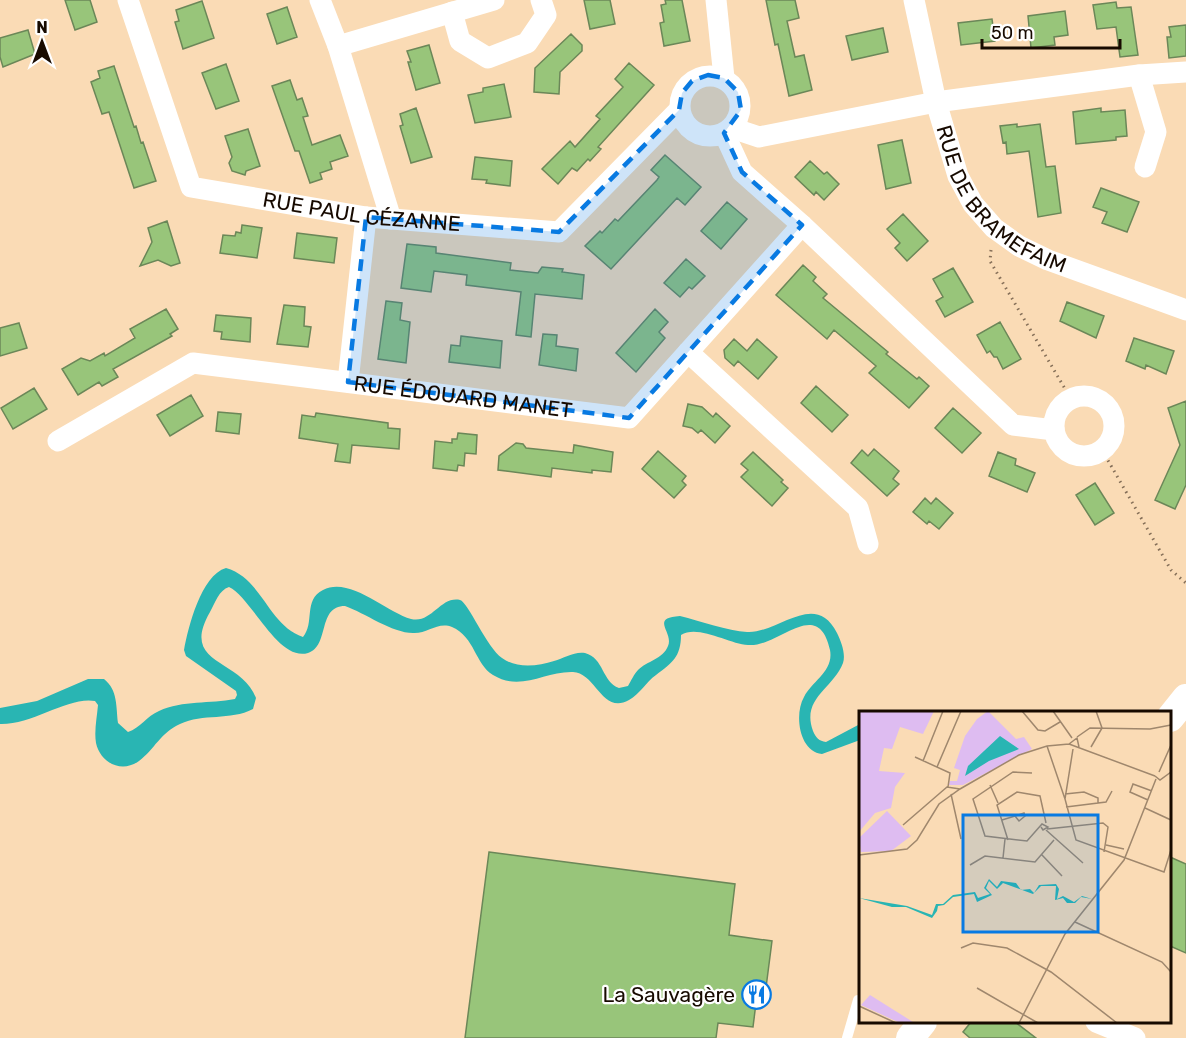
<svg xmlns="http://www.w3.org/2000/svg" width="1186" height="1038" font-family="Rubik,sans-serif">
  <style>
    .water { fill: #29b5b3 }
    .building { fill: #98c57a; stroke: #6b8758; stroke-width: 1.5 }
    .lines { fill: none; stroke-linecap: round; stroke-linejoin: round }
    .path { stroke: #856f58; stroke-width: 3; stroke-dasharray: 1.5 4.5; stroke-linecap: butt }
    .lane { stroke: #fff; stroke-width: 10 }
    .street { stroke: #fff; stroke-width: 21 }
    .secondary { stroke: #fff; stroke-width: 28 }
    .marked { fill: #087ae2; fill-opacity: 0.2; stroke: #087ae2; stroke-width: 4.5; stroke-dasharray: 12 8; stroke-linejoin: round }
    .labels { text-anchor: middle; stroke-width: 4.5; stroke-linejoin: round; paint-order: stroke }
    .street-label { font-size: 21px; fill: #170a00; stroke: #fff }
    .poi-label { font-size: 21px; fill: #170a00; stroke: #fff; text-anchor: end }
    .inset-road { fill: none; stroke: #9f876d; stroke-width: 1.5 }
    .view { fill: #087ae2; fill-opacity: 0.15; stroke: #087ae2; stroke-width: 3 }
    .inset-edge { fill: none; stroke: #170a00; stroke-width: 3 }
  </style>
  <rect width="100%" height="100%" fill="#fadbb5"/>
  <path class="water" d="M226,568C262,578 268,625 303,637C315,623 303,600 323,590C350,576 386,612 411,619C432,624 440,596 460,600C468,602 487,648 502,658C517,669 538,666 554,661C564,658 575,651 585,653C604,658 602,682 619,688L628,686C631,681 634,674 638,670C647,661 663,659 668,646C674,632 649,618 680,616C700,621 728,631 747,632C778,634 815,589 837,633C841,641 846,654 843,663C833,689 801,698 813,731C816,738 819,741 826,742L860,724V740L822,754C799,752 794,714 804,697C812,681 834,671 830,650C818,595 778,648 748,645C729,644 698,624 681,635C681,657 672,663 656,675C646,682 640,694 629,700C602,715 596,673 573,672C545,671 521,692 493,675C475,664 475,637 452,627C438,621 427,634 413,633C392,633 365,613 345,606C317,606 330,646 308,653C278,662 252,598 229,587C219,590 215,603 210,612C179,666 241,658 256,698L253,709C230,721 203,713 180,724C160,733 155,749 139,761C121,774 100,762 96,743C94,731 97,717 98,705L95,701C69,696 32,725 0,724V708L37,701L88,679H104C118,690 116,707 118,723L128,732C140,728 147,716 159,711C183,700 210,704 235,699L237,695L236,691L186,656L184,650C188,628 201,575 226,568Z"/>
  <path class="building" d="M65,0H90L97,22L75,30Z
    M584,0H610L615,24L590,29Z
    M665,0H682L690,41L664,46L660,23L664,22L661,5L666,4Z
    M766,0H795L799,18L787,21L795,57L804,55L812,90L789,96L778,44L775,45Z
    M202,1L214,38L183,49L175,22L179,21L176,10Z
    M1116,2L1117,8L1131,7L1138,55L1120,57L1116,27L1097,29L1093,5Z
    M287,7L297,37L277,44L267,14Z
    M1065,11L1068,35L1054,37L1055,45L1031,48L1028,16Z
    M992,19L995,41L961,45L958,23Z
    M1186,25V56L1169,58L1167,37H1171L1169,27Z
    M883,28L888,52L852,60L846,36Z
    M28,30L35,54L3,67L0,57V38Z
    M571,34L582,45V51L560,72L559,94L534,92L535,68Z
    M429,45L440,83L416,90L408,62H411L407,51Z
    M629,63L654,85L598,147L601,149L590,161L588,159L577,171L572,168L558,184L542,169L570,141L575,147L600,119L596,116L623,87L615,79Z
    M226,64L239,101L216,109L202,73Z
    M114,66L134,127L136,126L141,143L143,142L156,181L134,188L109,112L102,114L91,82L100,78L98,71Z
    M290,80L297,100L302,98L308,116L303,117L312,145L340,135L348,156L330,162L332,169L320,173L322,179L310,183L299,151H295L272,86Z
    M504,84L511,117L475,123L468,95L483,92V88Z
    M416,108L432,157L411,163L400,126L403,125L400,114Z
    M1101,108V112L1125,110L1127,136L1116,137V140L1076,144L1073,112Z
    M1017,124V127L1040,124L1046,167L1055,166L1061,213L1038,217L1029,151L1007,154L1006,142L1003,143L1000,126Z
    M248,129L260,166L246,171L245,175L232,171L229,163L232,157L225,136Z
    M902,140L911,183L886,189L878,145Z
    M665,155L701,187L685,205L677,198L611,269L585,246L600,231L602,233L615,219L618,221L657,180L659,177L651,170Z
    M475,157L512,161L510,186L486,183L487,180L472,179Z
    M810,161L824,174L827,172L839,184L824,200L816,192L814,195L795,177Z
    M1101,188L1139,202L1127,232L1102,223L1107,212L1093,207Z
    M727,202L747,219L721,249L701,231Z
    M903,214L928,241L907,261L895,248L900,243L887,229Z
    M167,221L180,263L171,266L158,260L140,266L152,242L148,228Z
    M242,225L262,228L257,258L220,253L223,235L235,236L236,232L241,233Z
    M297,233L337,238L334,263L294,258Z
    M407,244L436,247V253L511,263L510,270L538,273L542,267L563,269L562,272L584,275L582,299L535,294L531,337L516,335L521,292L466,285L467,275L434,271L431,292L401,288Z
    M686,259L705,276L692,289L689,287L680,297L664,283Z
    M803,265L816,277L813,281L827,294L823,298L888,352L886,354L917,379L919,377L929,386L909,408L869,373L876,366L834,330L827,339L776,295Z
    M953,268L973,302L945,317L936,301L943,297L933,279Z
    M386,301L402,303L400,320L410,322L406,363L378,359Z
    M1067,302L1104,316L1096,338L1060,321Z
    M284,305L305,307L304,326L311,327L308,347L277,344Z
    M166,309L178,329L170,334L172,336L113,369L118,377L102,386L99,382L78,395L62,369L81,358L90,361L104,353L105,356L135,338L130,329Z
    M655,309L668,322L659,332L665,338L636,372L616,353Z
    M216,315L251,318L250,342L221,339L222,332L214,331Z
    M1000,322L1021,359L1003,369L997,357H994L990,351L987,353L977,335Z
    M19,323L27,348L0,356V328Z
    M543,334L557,335L556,346L578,349L576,371L539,365Z
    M461,336L502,341L500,368L449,362L451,345L460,346Z
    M1134,338L1174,351L1166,374L1146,365L1145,369L1126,361Z
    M734,339L747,351L757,339L777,357L758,379L738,361L734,366L725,358L724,350Z
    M816,386L848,415L832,432L801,403Z
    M34,388L47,409L13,429L1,408Z
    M191,395L203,416L170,436L157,415Z
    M1186,401V485L1175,509L1155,500L1180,445L1168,408Z
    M688,404L702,407L713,417L716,413L730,426L715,443L701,430L698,433L692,428L683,426Z
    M953,408L981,433L962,453L935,428Z
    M218,412L241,414L239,434L216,431Z
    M316,413L388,423V428L400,429L399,449L352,445L350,463L335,461L338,444L299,438L302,415L315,417Z
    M458,433L477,435L476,454L465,453L464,466L458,465L457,471L433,468L435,441L452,443V439H457Z
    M516,443L523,444L526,448L573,453L574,445L613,452L611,472L592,470V473L552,468L551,477L498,470L499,456Z
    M874,449L899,471L893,479L899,484L887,496L851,463L862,450L868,456Z
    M658,451L686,476L682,481L686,485L674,498L642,469Z
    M753,452L783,480L781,482L788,488L772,506L741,477L748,470L741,464Z
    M998,452L1016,459L1015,465L1035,473L1027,492L989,476Z
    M1095,483L1114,513L1095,525L1076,495Z
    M925,498L931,504L936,498L953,513L939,529L929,521L927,524L913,512Z
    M489,852L735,884L729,935L772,941L764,1003H756L753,1027L718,1023L716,1038H465Z
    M1170,857L1186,864V953L1170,946Z
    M971,1022H1015L1036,1038H970L963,1032Z"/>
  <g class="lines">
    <path class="path" d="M991,250L990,261L1071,399
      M1102,450L1171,570L1186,583"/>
    <path class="lane" d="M847,1038L858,1000"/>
    <g class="street">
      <path id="s1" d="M128,0L191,187L366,217L559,232L679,110"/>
      <path d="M320,0L338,46L391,219"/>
      <path d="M716,0L724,78"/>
      <path id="s2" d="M914,0L936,102L958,176L973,204L994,228L1019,246L1048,260L1186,310"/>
      <path d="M452,12L460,41L488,58L527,43L546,15L541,0"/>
      <path d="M338,46L494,0"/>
      <path d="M1139,75L1156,132L1145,167"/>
      <circle cx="710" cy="106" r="30"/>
      <path d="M732,128L759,137L936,102L1139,75L1186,72"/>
      <path d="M724,133L742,172L802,225L1013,425L1054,430"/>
      <path d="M688,352L858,508L868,544"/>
      <path d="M348,382L366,217"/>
      <circle cx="1084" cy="426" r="30"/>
      <path id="s3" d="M58,441L193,363L629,418L802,225"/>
      <path d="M1096,1022L1135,1038"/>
    </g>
    <path class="secondary" d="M1170,718L1186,698
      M910,1038L923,1022"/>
  </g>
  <path class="marked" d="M708,75L724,78L738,92L741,110L724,133L742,172L802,225L629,418L348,382L366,217L559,232L679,110L682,93L692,81Z"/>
  <defs>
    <symbol id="restaurant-ring" viewBox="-11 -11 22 22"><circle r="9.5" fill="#fff" stroke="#087ae2" stroke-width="1.5"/><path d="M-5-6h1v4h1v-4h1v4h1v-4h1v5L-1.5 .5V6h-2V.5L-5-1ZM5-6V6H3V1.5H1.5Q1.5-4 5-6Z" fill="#087ae2"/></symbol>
  </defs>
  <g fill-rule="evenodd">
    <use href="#restaurant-ring" x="740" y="978" width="33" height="33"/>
  </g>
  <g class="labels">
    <g class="street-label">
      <text dy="7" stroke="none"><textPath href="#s2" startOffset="228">RUE DE BRAMEFAIM</textPath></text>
      <text dy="7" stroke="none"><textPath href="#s1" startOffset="370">RUE PAUL CÉZANNE</textPath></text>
      <text dy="7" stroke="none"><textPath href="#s3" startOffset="428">RUE ÉDOUARD MANET</textPath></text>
    </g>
    <g class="poi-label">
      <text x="735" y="1002">La Sauvagère</text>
    </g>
  </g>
  <g transform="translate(859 711)">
    <rect width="312" height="312" fill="#fadbb5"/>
    <path d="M0,0H75L64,23L41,16L33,38L25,37L20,60L46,62L36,76L32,97L16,102L0,121ZM129,0L157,28L165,26L173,38L104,74H90L91,70H98L101,59L95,57L106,25L118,8ZM28,100L52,125L32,140L2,141L0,127ZM11,284L54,311L55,312H41L2,294Z" fill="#debcf1"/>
    <path d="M141,25L160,38L130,50L106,65L109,55ZM130,168L138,176L142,170L157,172L162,179L171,178L175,182L180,174L197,173L200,178L198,188L204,185L215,191L223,185L233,188L222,186L216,192H208L204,187L196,189L197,175H182L174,183L144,172L138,178L130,170L127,177L133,184L118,191L115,183L94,186L85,194L79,195L78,200L73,207L47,196H33L0,187L48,195L73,204L77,193H84L94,184L116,181L119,187L131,183L125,177Z" fill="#29b5b3"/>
    <path class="inset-road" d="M163,0L179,19L186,20L201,11M194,0L213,27M237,0L243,17M218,26L231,17L291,18L312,14M210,33L296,65M210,33L218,27L220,36M188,35L206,88M232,36L243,17M214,38L206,88L217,129L305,161L312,139M56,46L91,62L89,76M64,50L84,0M78,56L102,0M300,61L312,34M173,62L154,61L114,88L126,125L168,130L183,113L189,116L184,119L182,116M296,65L301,69L312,61M131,74L139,92M92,83L102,128M206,83L225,81L239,87V92M289,89L271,81L274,73L293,80M207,96L247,91L253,80M286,97L312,109M143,109L156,105L165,102L166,105L160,110L156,105M44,114L88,76L101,78M188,118L244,112L249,116L245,141M187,119L224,152M149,129L138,94L158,81L181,85L187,112M247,134L265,138M0,144L48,138L58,129L80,93L101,78L160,44L188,35L210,33M183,144L203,165M144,147L146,128M111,154L126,145L176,151L195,129M216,211L303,251L312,261M102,237L114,232L148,237L192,261L258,312M118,277L179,312M0,295L37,312M160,312L206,223L265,149L297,68"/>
    <path class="view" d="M104,104H239V221H104Z"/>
    <rect width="312" height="312" class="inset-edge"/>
  </g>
  <g transform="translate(42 42)" stroke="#ffffff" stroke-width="4.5" paint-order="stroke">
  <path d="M0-4.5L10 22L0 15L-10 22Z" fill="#170a00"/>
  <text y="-9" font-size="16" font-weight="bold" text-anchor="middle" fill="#170a00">N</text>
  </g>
  <path d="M982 39v9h138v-9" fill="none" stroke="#170a00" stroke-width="3"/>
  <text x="991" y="39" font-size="18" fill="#170a00" stroke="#ffffff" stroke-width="4.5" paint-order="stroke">50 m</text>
</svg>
